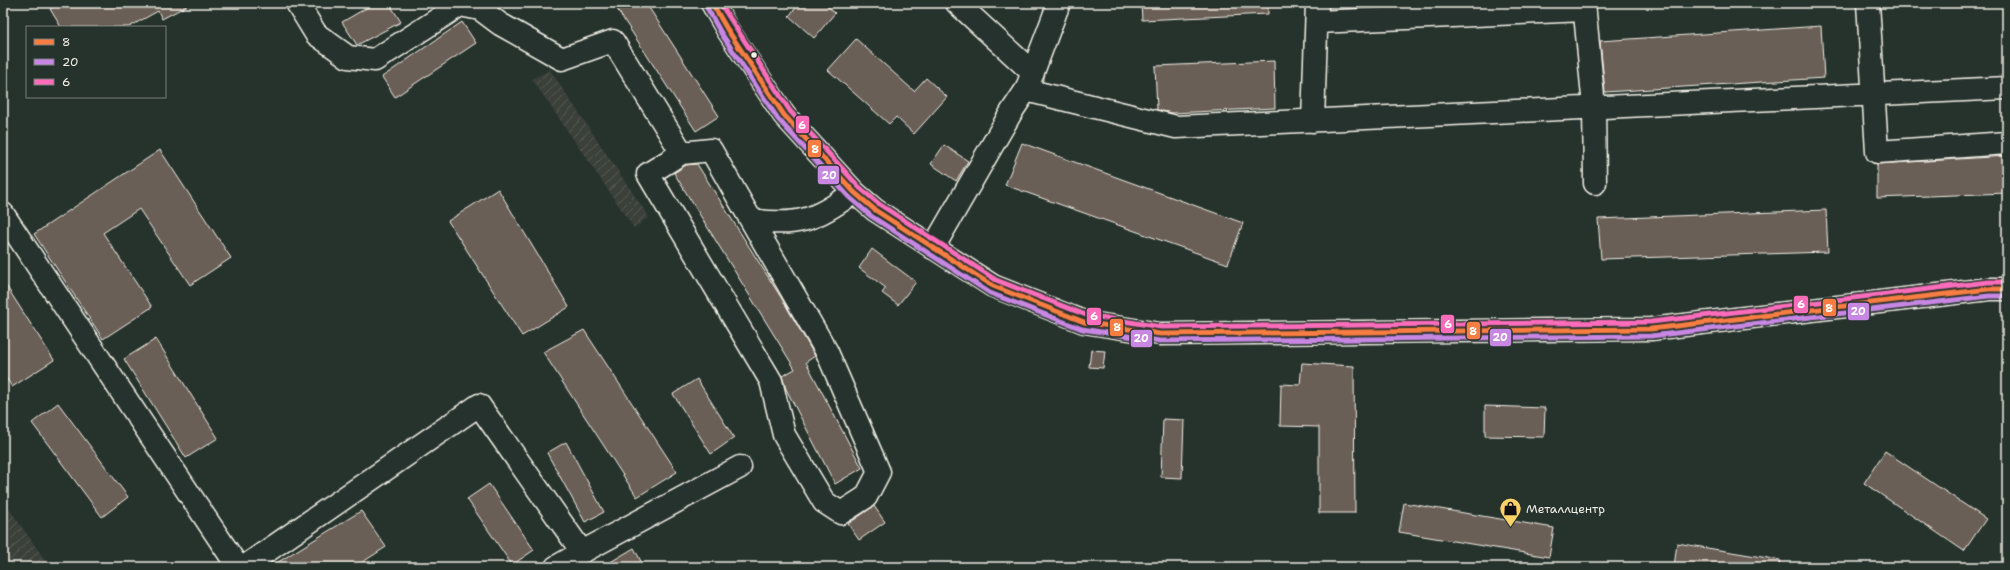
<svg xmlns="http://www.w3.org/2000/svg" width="2010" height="570" font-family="'Shantell Sans',sans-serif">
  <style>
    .industrial { fill: url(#industrial-furrows) }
    .building { fill: #6b5f57; stroke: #f4f1e8 }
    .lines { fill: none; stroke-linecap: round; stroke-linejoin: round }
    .minor-casing { stroke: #f4f1e8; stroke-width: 25 }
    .major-casing { stroke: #f4f1e8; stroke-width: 25 }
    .minor { stroke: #26332d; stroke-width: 22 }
    .major { stroke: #26332d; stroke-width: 22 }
    .bus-1-casing { stroke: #26332d; stroke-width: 8 }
    .bus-2-casing { stroke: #26332d; stroke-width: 8 }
    .bus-3-casing { stroke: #26332d; stroke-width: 8 }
    .bus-1 { stroke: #f77d43; stroke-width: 5 }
    .bus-2 { stroke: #c787e3; stroke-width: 5 }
    .bus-3 { stroke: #fb6dba; stroke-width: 5 }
    .bus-dot { fill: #f4f1e8; stroke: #26332d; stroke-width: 1.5 }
    .labels { text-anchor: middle; stroke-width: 3; stroke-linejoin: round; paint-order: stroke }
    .poi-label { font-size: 12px; fill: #f4f1e8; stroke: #26332d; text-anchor: start }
    .line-badge { stroke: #26332d; stroke-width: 1.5 }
    .badge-label { font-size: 11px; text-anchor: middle; font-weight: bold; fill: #fff }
  </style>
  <defs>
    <pattern id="industrial-furrows" width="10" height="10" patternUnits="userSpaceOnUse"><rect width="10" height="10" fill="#3b403a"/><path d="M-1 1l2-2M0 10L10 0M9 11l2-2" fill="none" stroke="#585c56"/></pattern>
  </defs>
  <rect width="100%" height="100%" fill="#26332d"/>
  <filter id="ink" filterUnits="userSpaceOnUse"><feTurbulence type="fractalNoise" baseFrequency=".025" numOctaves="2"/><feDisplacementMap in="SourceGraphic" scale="8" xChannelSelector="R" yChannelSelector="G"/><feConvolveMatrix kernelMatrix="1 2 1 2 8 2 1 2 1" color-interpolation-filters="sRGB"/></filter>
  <g filter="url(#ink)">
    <path class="industrial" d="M550,70L649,217L634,228L532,79Z
      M3,500L50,567H3Z"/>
    <path class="building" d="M58,3H192L162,19L158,11L129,27H61L50,9Z
      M375,3H389L401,22L357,45L342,22Z
      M613,3H646L719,116L696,131Z
      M800,3H824L835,13L814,38L789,16Z
      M1141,3H1268V14L1142,20Z
      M462,22L476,43L395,97L382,77Z
      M1821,26L1824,78L1605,92L1600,41Z
      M856,39L914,91L926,78L947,97L914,134L896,117L889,124L828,70Z
      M1274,61L1275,108L1173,113L1157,110L1155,66Z
      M1022,143L1243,223L1228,264L1005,185Z
      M944,145L968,161L956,181L931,164Z
      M160,150L231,258L190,285L139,209L103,233L152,307L103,339L34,234Z
      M2007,156V193L1877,198V164Z
      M697,164L782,299L815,356L806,362L862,468L835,484L786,389L782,376L795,369L674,173L686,165Z
      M498,189L569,307L522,336L448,221Z
      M1826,210L1828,252L1601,259L1598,219Z
      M872,249L916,282L898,305L882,293L886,288L859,268Z
      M3,281L54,360L12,387L3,373Z
      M584,330L677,472L637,497L543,352Z
      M156,339L218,438L186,458L124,359Z
      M1091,350L1105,351L1103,368L1089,367Z
      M1302,363L1354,366L1355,513H1319V427L1280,426L1281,384L1300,385Z
      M697,379L734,438L711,454L673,394Z
      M58,403L128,497L102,517L32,423Z
      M1485,406L1545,408L1544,437L1485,436Z
      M1163,419L1184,420L1182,478L1161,477Z
      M566,442L604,512L585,522L547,453Z
      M1885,451L1986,519L1964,551L1864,483Z
      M489,484L534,550L512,565L467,499Z
      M1404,503L1554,528L1549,557L1399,532Z
      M874,506L885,522L859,540L848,524Z
      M361,511L386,547L355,567H270Z
      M1677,543L1780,560L1779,567H1674Z
      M634,548L644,567H602Z"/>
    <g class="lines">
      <defs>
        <path id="minor" d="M297,3L316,34L348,57L375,60L460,5L480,9L500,24L562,59L613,41L682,153L711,150L751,220C798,227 816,220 854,192
          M957,3L1033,73
          M1584,3L1594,107L1595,183
          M1868,3L1877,152L2007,143
          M1317,22L1584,10
          M1028,85L1059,3
          M1313,121L1317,3
          M682,153L648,174L771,381L784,435L824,502L841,513L866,497L879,472L827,352L751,220
          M3,214L238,567
          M933,248L1012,111L1026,90L1176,127L2007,88
          M244,567L479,405L582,552L740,467
          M556,567L582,552"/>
        <path id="major" d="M712,3L727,29L784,115L854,192L875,210L993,286L1084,322L1160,334L1651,329L1989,289H2007"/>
      </defs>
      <use href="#minor" class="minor-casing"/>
      <use href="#major" class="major-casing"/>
      <use href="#minor" class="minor"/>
      <use href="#major" class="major"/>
      <defs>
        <path id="bus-1" d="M712,3L727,29L784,115L854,192L875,210L993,286L1084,322L1160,334L1651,329L1989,289H2007"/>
        <path id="bus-2" d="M706,6L721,33L778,119L849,197L871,216L990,293L1082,329L1160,341L1651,336L1989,296H2007"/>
        <path id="bus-3" d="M720,3L790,111L859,187L879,204L996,280L1086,315L1161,327L1651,322L1988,282H2007"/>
      </defs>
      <use href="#bus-1" class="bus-1-casing"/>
      <use href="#bus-2" class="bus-2-casing"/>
      <use href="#bus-3" class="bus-3-casing"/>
      <use href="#bus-1" class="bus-1"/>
      <use href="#bus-2" class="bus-2"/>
      <use href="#bus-3" class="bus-3"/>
    </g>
  </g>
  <defs>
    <symbol id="shop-pin" viewBox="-11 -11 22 30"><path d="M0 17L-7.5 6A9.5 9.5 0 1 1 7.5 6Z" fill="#ffd166" stroke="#26332d"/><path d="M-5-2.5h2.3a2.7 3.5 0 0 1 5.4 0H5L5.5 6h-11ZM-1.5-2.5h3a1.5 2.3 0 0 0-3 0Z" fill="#111"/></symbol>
  </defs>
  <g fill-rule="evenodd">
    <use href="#shop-pin" x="1498" y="496" width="25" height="34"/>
  </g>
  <circle class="bus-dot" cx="754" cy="55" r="3.5"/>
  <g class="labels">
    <g class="poi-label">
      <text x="1526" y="513">Металлцентр</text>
    </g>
  </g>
  <g class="line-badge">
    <rect x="795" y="115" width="15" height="19" rx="4" fill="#fb6dba"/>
    <rect x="807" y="139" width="15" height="19" rx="4" fill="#f77d43"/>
    <rect x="817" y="165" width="23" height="20" rx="4" fill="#c787e3"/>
    <rect x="1793" y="295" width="16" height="19" rx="4" fill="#fb6dba"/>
    <rect x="1822" y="298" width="15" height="19" rx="4" fill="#f77d43"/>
    <rect x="1847" y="302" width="23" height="19" rx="4" fill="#c787e3"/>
    <rect x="1086" y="307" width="16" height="19" rx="4" fill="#fb6dba"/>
    <rect x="1440" y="314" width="15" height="20" rx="4" fill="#fb6dba"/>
    <rect x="1109" y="318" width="15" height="19" rx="4" fill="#f77d43"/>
    <rect x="1466" y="321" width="15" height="19" rx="4" fill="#f77d43"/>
    <rect x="1489" y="328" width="23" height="19" rx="4" fill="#c787e3"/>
    <rect x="1130" y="329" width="23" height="19" rx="4" fill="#c787e3"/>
  </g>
  <g class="badge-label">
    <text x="802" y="129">6</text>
    <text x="815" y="153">8</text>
    <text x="829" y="179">20</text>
    <text x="1801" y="308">6</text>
    <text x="1829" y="312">8</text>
    <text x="1858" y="315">20</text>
    <text x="1094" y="320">6</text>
    <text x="1448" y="328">6</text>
    <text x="1117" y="331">8</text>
    <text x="1473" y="335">8</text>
    <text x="1500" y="341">20</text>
    <text x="1141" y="342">20</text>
  </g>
  <rect width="2010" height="570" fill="none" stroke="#26332d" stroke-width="16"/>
  <rect x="8" y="8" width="1994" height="554" fill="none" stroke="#f4f1e8" stroke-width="1.5" filter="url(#ink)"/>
  <rect x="26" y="26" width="140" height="72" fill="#26332d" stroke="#787f78"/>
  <rect x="34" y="39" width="20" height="6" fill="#f77d43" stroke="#787f78"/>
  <text x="62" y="46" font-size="12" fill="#f4f1e8">8</text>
  <rect x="34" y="59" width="20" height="6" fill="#c787e3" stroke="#787f78"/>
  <text x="62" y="66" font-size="12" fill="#f4f1e8">20</text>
  <rect x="34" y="79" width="20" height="6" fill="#fb6dba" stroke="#787f78"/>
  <text x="62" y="86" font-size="12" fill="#f4f1e8">6</text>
</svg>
